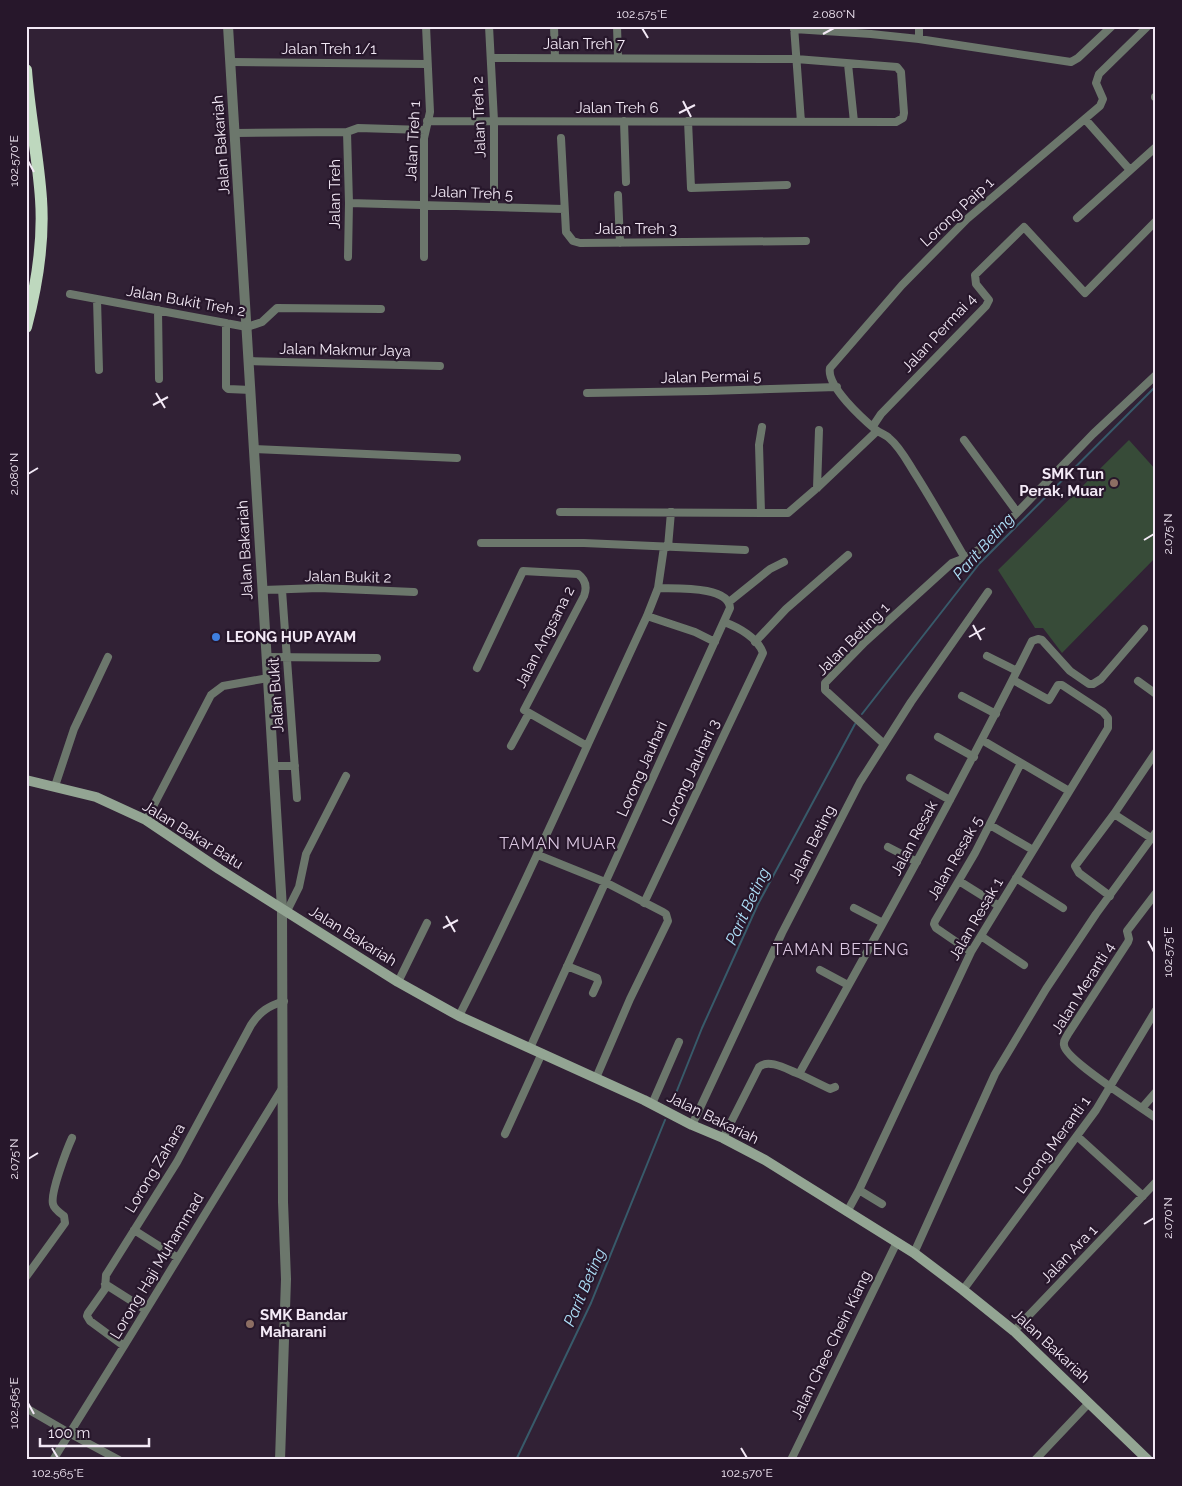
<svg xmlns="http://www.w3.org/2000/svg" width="1182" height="1486" font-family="Raleway,sans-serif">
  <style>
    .pitch { fill: #374b38 }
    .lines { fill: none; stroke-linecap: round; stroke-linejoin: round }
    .stream { stroke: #385a6a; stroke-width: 2 }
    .minor { stroke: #6c776c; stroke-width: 8 }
    .tertiary { stroke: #6c776c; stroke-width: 10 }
    .secondary { stroke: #93a593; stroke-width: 10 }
    .trunk { stroke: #bed8be; stroke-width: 12 }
    .ticks { fill: none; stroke: #f3e9f6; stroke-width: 2 }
    .education-dot { fill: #8d6e63; stroke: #27172b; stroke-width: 2 }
    .shop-dot { fill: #3f7fe0; stroke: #27172b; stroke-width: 2 }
    .labels { text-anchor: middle; stroke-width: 4.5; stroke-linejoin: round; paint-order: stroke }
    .street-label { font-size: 15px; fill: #f3e9f6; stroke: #27172b }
    .poi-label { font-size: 15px; font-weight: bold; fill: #f3e9f6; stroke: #27172b; text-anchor: start }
    .water-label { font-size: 16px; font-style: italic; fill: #b0e2fb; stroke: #27172b }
    .neighbourhood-label { font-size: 16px; letter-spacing: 1px; fill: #dbc7e1; stroke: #27172b }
    .neatline { fill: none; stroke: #f3e9f6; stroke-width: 2 }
    .ticks-label { font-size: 12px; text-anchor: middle; fill: #f3e9f6 }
  </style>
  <rect width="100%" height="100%" fill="#312135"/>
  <path class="pitch" d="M1129,440L1156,470V557L1062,653L1043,628H1035L998,570Z"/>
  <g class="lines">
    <path class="stream" d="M862,714L979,564L1156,386
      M672,1103L702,1028L758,904L855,724
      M516,1460L591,1303L665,1120"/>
    <path class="minor" d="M489,26L494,121V207
      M554,26L555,58
      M617,26L618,58
      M794,26L801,122
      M794,29L871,34L919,39L1071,62L1078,58L1112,26
      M919,39V26
      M231,62L427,64
      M848,64L854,122
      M1155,97H1156
      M1085,119L1130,170
      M427,121L896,122L903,118L904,113L901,72L897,67L796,59L491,58
      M624,121L626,182
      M688,121L691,188L787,185
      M347,132L349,203L348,257
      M235,133L347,132L358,128L425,130
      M561,138L566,232L573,241L580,243L806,241
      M618,195L620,243
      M349,203L564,209
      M1077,218L1156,147
      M424,257V138L430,112L426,26
      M70,294L247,327L262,322L277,308L381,309
      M97,299L99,370
      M158,310L159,379
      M226,323V387L228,389L251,390
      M249,361L440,366
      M587,393L707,391L837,387
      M873,426L881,414L986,306L989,300L976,284L975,275L1024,227L1085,293L1156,221
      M964,440L1017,512
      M254,449L457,458
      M817,488L819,430
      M560,512L788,513L817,488L877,431
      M761,512L759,445L762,427
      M481,543H584L745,550
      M668,547L671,512
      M965,558C948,529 932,500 914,472C907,461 900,447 889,438C886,435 880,433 876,430C863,419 826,386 830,368L902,285L967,219L1100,106L1103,99L1096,83L1099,74L1148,26
      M263,590L319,588L414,592
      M282,590L297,798
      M729,602L770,569L784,562
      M647,616L695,632L715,642
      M755,642L786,609L848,555
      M987,656L1017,671
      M267,657L377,658
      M477,668L523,571L578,574C586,580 587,588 584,596L524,710L587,746
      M1138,681L1156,694
      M962,696L996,714
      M938,737L974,757
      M982,740L1069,791
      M884,744L825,690V683L865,642L952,563L965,558L985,546L1093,434L1156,375
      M511,746L529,713
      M274,766H295
      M910,778L950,800
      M55,786L74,729L108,657
      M1114,814L1151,838
      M146,820L211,695L223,686L268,678
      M990,825L1033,850
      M888,847L917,862
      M538,855L605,882L663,912L666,914L668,921L630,999L596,1078
      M1016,878L1063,908
      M959,881L999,906
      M1156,893L1127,931L1129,939L1128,942L1068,1034C1066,1038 1063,1041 1064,1045C1065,1060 1141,1107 1156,1118
      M1110,896L1079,873L1075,866L1114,814L1156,752
      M644,903L763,653C758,638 738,627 724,622
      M854,908L883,923
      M287,911L299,887L306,854L346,776
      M981,936L1024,965
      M971,952L936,928L934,924L935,921L975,853L1021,763
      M567,966L597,978L598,982L593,993
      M820,970L848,985
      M398,982L427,923
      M459,1016C526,884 585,749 647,616L658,588L664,547
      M530,1048L730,608C729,585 673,589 658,588
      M799,1074L830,1089L835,1087
      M652,1104L679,1042
      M1142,1108L1156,1092
      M692,1125L782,933L860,782L911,702L988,592
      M505,1134L542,1053
      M1077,1136L1143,1196
      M723,1138L759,1067C769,1058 788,1070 799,1074C879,931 959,788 1032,641L1038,639L1042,640L1070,671L1089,684H1093L1101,679L1144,629
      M859,1190L882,1204
      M847,1212L859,1190L971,952L1108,728V718L1103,712L1062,685H1058L1049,700L1013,680
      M134,1230L178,1258
      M914,1253L995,1074L1046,989L1096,914L1156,832
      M26,1277L65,1223L64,1216C60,1213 54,1209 53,1204C50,1193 67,1149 72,1138
      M105,1284L146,1310
      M963,1290L1096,1110L1156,1010
      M1014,1331L1156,1182
      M124,1346L90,1321L87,1316L88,1313L105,1289L106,1275L177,1162L251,1025C260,1011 269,1006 284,1001
      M26,1408L69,1433L119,1460
      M53,1460L124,1346L283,1087
      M791,1460L897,1242
      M1035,1460L1089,1403"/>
    <path class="tertiary" d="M228,26L282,908L283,1202L286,1279L280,1460"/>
    <path class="secondary" d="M26,780L96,797L146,820L219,869L398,982L459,1016L644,1100L692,1125L723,1138L765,1160L914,1253L963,1290L1014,1331L1148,1460"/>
    <path class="trunk" d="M26,70C29,113 38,155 41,199C44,242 37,285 26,327"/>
  </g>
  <path class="ticks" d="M642,28L648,38M823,34L834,28M683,101L691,117M679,113L695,105M28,161L34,172M156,393L165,408M153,405L168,397M28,474L38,468M1144,540L1154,534M973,625L981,640M969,637L985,628M446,916L455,932M443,928L458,920M1148,941L1154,952M28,1159L38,1153M1144,1224L1154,1218M28,1403L34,1414M52,1448L58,1458M741,1448L747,1458"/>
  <g class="education-dot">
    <circle cx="1114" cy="483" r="5"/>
    <circle cx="250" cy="1324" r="5"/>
  </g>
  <circle class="shop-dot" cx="216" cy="637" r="5"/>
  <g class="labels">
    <g class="street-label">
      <text x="584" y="49">Jalan Treh 7</text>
      <text x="329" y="54">Jalan Treh 1/1</text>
      <text x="617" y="113">Jalan Treh 6</text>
      <text transform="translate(479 117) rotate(-92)" y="5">Jalan Treh 2</text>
      <text transform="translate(413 141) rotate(-87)" y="5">Jalan Treh 1</text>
      <text transform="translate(221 145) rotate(-94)" y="5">Jalan Bakariah</text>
      <text transform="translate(472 193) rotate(2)" y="5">Jalan Treh 5</text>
      <text transform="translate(335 194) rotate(-90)" y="5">Jalan Treh</text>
      <text transform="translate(957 212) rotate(-43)" y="5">Lorong Paip 1</text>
      <text x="636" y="234">Jalan Treh 3</text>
      <text transform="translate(186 301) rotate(10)" y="5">Jalan Bukit Treh 2</text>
      <text transform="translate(939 333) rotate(-47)" y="5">Jalan Permai 4</text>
      <text transform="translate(345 350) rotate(1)" y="5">Jalan Makmur Jaya</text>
      <text transform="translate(711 377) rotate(-1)" y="5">Jalan Permai 5</text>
      <text transform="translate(245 550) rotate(-93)" y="5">Jalan Bakariah</text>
      <text transform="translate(348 577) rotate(1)" y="5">Jalan Bukit 2</text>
      <text transform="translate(545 637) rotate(-63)" y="5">Jalan Angsana 2</text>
      <text transform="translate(853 639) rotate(-45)" y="5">Jalan Beting 1</text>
      <text transform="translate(276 695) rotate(-94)" y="5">Jalan Bukit</text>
      <text transform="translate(642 769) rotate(-66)" y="5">Lorong Jauhari</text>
      <text transform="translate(691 772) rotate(-65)" y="5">Lorong Jauhari 3</text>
      <text transform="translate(193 835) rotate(32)" y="5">Jalan Bakar Batu</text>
      <text transform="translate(914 838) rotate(-62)" y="5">Jalan Resak</text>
      <text transform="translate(812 844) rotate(-63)" y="5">Jalan Beting</text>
      <text transform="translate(955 858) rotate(-60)" y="5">Jalan Resak 5</text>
      <text transform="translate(976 919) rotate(-60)" y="5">Jalan Resak 1</text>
      <text transform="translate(353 936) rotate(32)" y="5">Jalan Bakariah</text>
      <text transform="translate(1083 988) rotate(-58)" y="5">Jalan Meranti 4</text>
      <text transform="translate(713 1118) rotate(26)" y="5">Jalan Bakariah</text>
      <text transform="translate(1053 1145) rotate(-54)" y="5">Lorong Meranti 1</text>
      <text transform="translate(155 1168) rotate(-59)" y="5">Lorong Zahara</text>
      <text transform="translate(1069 1254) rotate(-46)" y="5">Jalan Ara 1</text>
      <text transform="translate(157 1266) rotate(-59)" y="5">Lorong Haji Muhammad</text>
      <text transform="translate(831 1345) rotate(-64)" y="5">Jalan Chee Chein Kiang</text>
      <text transform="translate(1051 1346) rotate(43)" y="5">Jalan Bakariah</text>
    </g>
    <g class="poi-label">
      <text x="1104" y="479" text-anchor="end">SMK Tun<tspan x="1104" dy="17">Perak, Muar</tspan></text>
      <text x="226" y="642">LEONG HUP AYAM</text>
      <text x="260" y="1320">SMK Bandar<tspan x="260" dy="17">Maharani</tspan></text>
    </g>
    <g class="water-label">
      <text transform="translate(983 546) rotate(-48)" y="6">Parit Beting</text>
      <text transform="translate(747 906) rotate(-65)" y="6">Parit Beting</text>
      <text transform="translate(584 1287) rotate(-67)" y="6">Parit Beting</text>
    </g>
    <g class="neighbourhood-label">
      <text x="558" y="849">TAMAN MUAR</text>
      <text x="841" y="955">TAMAN BETENG</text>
    </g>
  </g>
  <rect width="1182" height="1486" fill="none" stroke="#27172b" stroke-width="55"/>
  <path d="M40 1438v8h109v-8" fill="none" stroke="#f3e9f6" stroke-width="2.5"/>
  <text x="48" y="1438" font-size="15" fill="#f3e9f6" stroke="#27172b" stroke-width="4" paint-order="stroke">100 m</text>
  <rect x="28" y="28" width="1126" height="1430" class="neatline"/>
  <g class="ticks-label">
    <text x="642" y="18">102.575°E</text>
    <text x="834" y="18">2.080°N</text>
    <text transform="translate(14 161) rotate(-90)" y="4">102.570°E</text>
    <text transform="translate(14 474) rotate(-90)" y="4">2.080°N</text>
    <text transform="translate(1168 534) rotate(-90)" y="4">2.075°N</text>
    <text transform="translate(1168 952) rotate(-90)" y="4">102.575°E</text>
    <text transform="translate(14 1159) rotate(-90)" y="4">2.075°N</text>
    <text transform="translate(1168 1218) rotate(-90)" y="4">2.070°N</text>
    <text transform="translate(14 1403) rotate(-90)" y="4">102.565°E</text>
    <text x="58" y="1477">102.565°E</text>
    <text x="747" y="1477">102.570°E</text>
  </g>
</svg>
